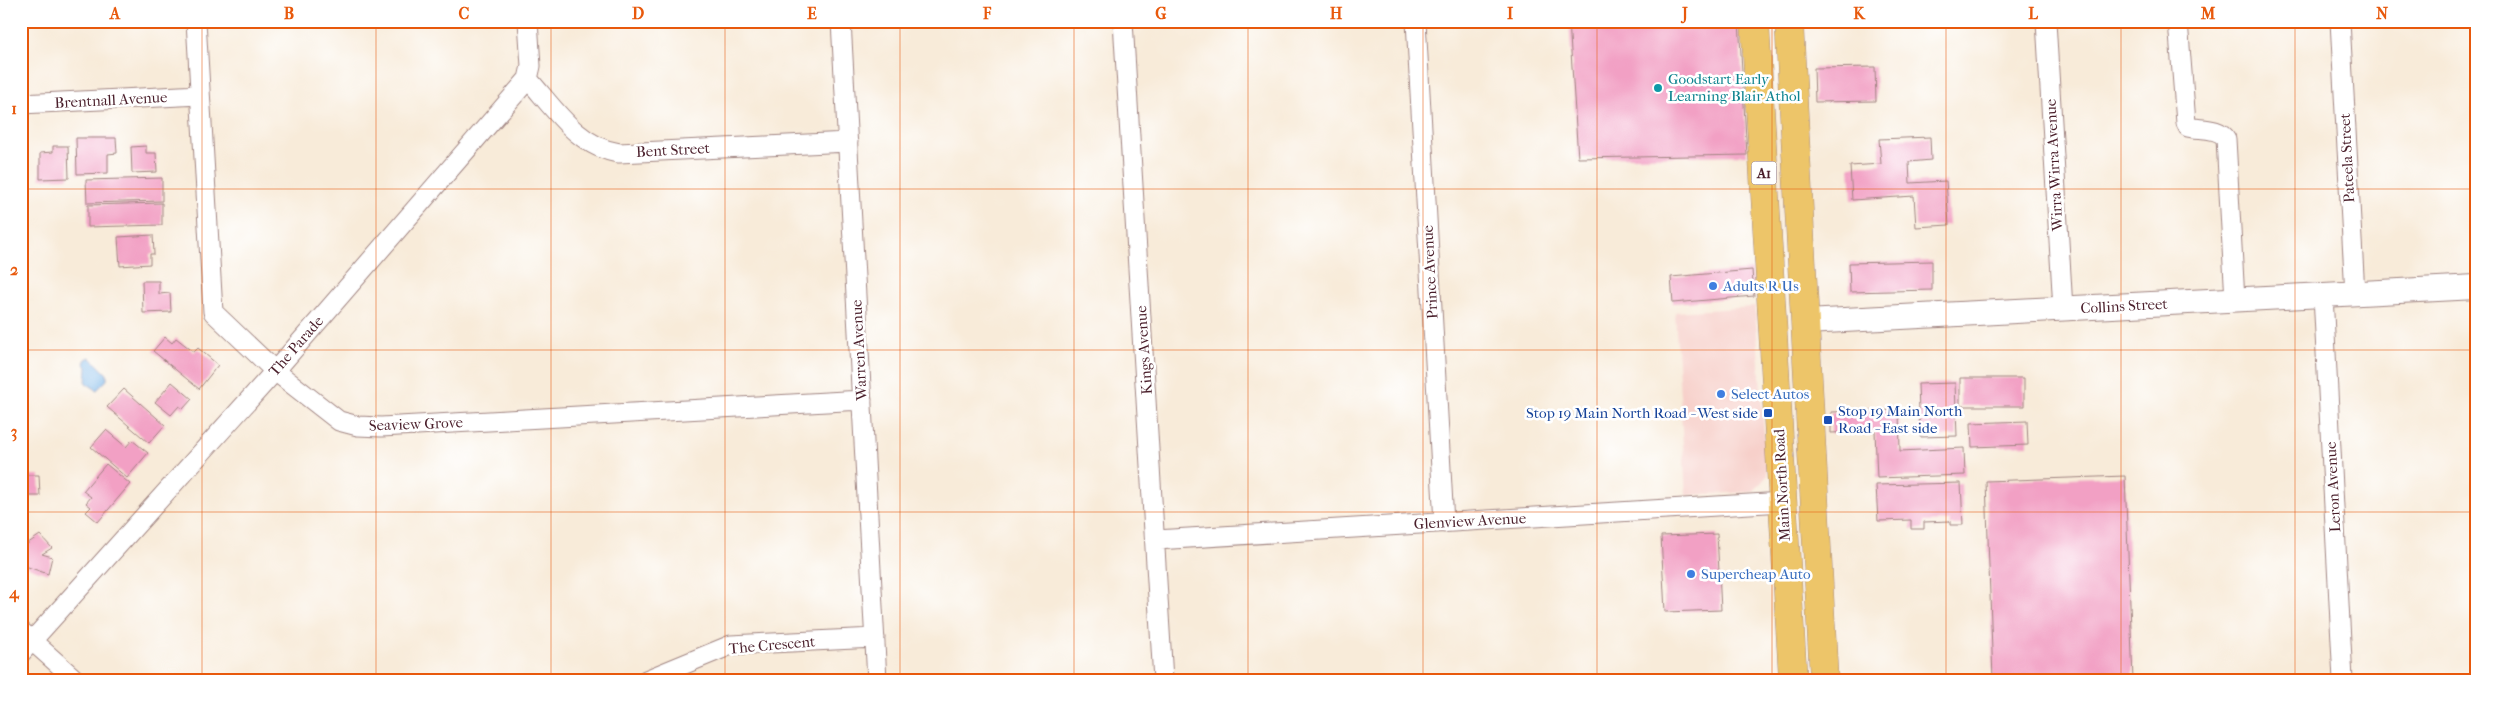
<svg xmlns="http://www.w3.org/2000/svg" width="2497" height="701" font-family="'IM FELL French Canon',serif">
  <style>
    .built { fill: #f7d0ca }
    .water { fill: #74b2e6; stroke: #5f6888 }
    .building { fill: #f2a0c4 }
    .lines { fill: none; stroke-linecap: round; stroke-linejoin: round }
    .minor-casing { stroke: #a18582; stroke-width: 21 }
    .tertiary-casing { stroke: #a18582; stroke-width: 26 }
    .trunk-casing { stroke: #a18582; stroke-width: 29 }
    .minor { stroke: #fff; stroke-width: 19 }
    .tertiary { stroke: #fff; stroke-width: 24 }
    .trunk { stroke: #edc569; stroke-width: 28 }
    .grid { fill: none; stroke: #e8590c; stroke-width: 1; stroke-opacity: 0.55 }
    .culture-dot { fill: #0f9aa8; stroke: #fff; stroke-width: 2 }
    .shop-dot { fill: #3f7fe0; stroke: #fff; stroke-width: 2 }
    .transit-dot { fill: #1a4fb4; stroke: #fff; stroke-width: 2 }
    .labels { text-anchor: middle; stroke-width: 5; stroke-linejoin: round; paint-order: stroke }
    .shield { fill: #fff; stroke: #80626b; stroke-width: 1 }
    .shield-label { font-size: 14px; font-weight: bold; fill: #4a1f2b }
    .culture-label { font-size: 15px; fill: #0d838f; stroke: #fff; text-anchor: start }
    .street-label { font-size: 15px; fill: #4a1f2b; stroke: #fff }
    .shop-label { font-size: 15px; fill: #366cbe; stroke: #fff; text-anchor: start }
    .transit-label { font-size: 15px; fill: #164399; stroke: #fff; text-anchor: start }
    .neatline { fill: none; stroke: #e8590c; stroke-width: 2 }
    .grid-label { font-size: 16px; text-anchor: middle; font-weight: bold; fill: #e8590c }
  </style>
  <rect width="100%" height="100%" fill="#fff"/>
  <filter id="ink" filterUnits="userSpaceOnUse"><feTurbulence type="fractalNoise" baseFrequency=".02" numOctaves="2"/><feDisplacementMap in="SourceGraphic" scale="10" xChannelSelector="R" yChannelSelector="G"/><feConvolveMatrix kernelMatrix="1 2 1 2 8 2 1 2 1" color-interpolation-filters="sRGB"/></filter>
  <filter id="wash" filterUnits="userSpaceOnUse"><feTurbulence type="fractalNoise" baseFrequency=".0096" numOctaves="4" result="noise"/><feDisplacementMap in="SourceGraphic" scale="20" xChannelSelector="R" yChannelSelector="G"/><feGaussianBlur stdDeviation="1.12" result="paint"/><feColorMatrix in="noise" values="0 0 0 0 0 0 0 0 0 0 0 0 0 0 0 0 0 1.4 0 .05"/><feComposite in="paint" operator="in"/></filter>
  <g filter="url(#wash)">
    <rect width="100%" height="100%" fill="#f8ebd9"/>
    <path class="built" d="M1755,307L1767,476L1753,492L1686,495L1675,312Z"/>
    <path class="water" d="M90,357L107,374V380L97,390L86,383L87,367L84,363L86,359Z"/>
    <g id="blocks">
      <path class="building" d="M1569,21H1739L1747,155L1578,158Z
        M1875,67L1876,101L1815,102L1814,68Z
        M1930,137L1931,160L1909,162L1910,183L1946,181L1949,225L1916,227L1914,196L1852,200L1850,166L1881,164L1879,139Z
        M76,138H116L117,153L108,154V173L77,174Z
        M53,146H68L69,178L40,179V153L53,152Z
        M146,146V153H156L157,172L132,173L131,147Z
        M26,147L28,179L21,180V148Z
        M162,178V201L87,203L86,180Z
        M162,203V225L88,227V205Z
        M153,235L154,254H150V264L120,266L118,237Z
        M1932,261V290L1850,292L1849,263Z
        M1752,270L1754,296L1673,303L1671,277Z
        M142,281H159V294L170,293L171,312L143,313Z
        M165,337L172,343L176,338L194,352L198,348L218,365L199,389L153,351Z
        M21,378H26L27,411H21Z
        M1960,378H2024V406H1960Z
        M172,382L192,399L183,409L179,406L171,415L155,402Z
        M1955,383L1957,436L1920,437L1918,384Z
        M124,389L165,425L149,443L107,407Z
        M1899,410L1900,451L1964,448L1965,475L1877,478L1875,431L1831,433V412Z
        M2027,421L2028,445L1972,447L1971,423Z
        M106,430L126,447L132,440L148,453L127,478L91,447Z
        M106,464L130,484L98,522L86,512L91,507L86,503L91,497L83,491Z
        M21,470H24V475H39L40,496H21Z
        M2125,476L2133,680H1993L1986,481Z
        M1961,483L1963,525H1950V521L1924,522V529H1911V520L1878,521L1876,485Z
        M21,517H24L26,537H21Z
        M1717,534L1721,610L1665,612L1661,536Z
        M40,535L52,548L42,554L52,557L48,574L25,566L21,570V548Z"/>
    </g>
  </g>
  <g filter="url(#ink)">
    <use href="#blocks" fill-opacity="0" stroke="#a18582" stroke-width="1"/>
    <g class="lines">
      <defs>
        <path id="minor" d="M196,21L213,312L275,371L339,421L358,426L381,427L862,400
          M841,21L877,680
          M1123,21L1163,680
          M1416,21L1444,523
          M2046,21L2063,309
          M2178,21L2186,123L2188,127C2200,130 2220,127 2226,139L2235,300
          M2340,21L2355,294
          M528,79C554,108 578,147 619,153L848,142
          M21,104L200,95
          M2323,295L2343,680
          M1156,540L1783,502
          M21,631L76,680
          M21,653L275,371L528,79L531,66L528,21
          M646,680L731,645L875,638"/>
        <path id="tertiary" d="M1806,322L2476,287"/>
        <path id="trunk" d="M1755,21L1793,680
          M1789,21L1824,680"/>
      </defs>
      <use href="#minor" class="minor-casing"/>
      <use href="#tertiary" class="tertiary-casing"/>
      <use href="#trunk" class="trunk-casing"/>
      <use href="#minor" class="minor"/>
      <use href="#tertiary" class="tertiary"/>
      <use href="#trunk" class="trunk"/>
    </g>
  </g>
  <path class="grid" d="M202,21V680M376,21V680M551,21V680M725,21V680M900,21V680M1074,21V680M1248,21V680M1423,21V680M1597,21V680M1772,21V680M1946,21V680M2121,21V680M2295,21V680M21,189H2476M21,350H2476M21,512H2476"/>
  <circle class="culture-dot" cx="1658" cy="88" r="5"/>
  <g class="shop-dot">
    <circle cx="1713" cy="286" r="5"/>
    <circle cx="1721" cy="394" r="5"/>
    <circle cx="1691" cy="574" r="5"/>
  </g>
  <g class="transit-dot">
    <rect x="1763" y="408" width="10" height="10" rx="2.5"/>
    <rect x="1823" y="415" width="10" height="10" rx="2.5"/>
  </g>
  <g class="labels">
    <rect class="shield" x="1751.5" y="161.5" width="25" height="23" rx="4"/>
    <g class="shield-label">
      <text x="1764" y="178">A1</text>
    </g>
    <g class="culture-label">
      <text x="1668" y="84">Goodstart Early<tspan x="1668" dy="17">Learning Blair Athol</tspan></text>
    </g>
    <g class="street-label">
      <text transform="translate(111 100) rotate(-3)" y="5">Brentnall Avenue</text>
      <text transform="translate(673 150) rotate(-3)" y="5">Bent Street</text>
      <text transform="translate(2347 158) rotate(-93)" y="5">Pateela Street</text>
      <text transform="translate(2054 165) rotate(-93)" y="5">Wirra Wirra Avenue</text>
      <text transform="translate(1430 272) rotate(-93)" y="5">Prince Avenue</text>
      <text transform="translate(2124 306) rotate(-3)" y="5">Collins Street</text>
      <text transform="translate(296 346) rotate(-49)" y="5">The Parade</text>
      <text transform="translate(859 350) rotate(-93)" y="5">Warren Avenue</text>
      <text transform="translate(1144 350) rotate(-94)" y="5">Kings Avenue</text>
      <text transform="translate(416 424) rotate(-2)" y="5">Seaview Grove</text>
      <text transform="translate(1782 485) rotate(-93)" y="5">Main North Road</text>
      <text transform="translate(2333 487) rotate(-93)" y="5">Leron Avenue</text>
      <text transform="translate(1470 521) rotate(-3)" y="5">Glenview Avenue</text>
      <text transform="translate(772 645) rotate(-5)" y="5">The Crescent</text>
    </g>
    <g class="shop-label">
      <text x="1723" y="291">Adults R Us</text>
      <text x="1731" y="399">Select Autos</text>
      <text x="1701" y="579">Supercheap Auto</text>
    </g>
    <g class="transit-label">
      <text x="1838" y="416">Stop 19 Main North<tspan x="1838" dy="17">Road - East side</tspan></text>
      <text x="1758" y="418" text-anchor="end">Stop 19 Main North Road - West side</text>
    </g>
  </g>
  <rect width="2497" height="701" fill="none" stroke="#fff" stroke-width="55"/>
  <rect x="28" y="28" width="2442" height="646" class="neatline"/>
  <g class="grid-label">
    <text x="115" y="19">A</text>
    <text x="289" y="19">B</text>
    <text x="464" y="19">C</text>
    <text x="638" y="19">D</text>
    <text x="812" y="19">E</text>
    <text x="987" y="19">F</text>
    <text x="1161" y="19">G</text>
    <text x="1336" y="19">H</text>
    <text x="1510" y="19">I</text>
    <text x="1685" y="19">J</text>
    <text x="1859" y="19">K</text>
    <text x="2033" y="19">L</text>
    <text x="2208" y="19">M</text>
    <text x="2382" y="19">N</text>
    <text x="14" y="114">1</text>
    <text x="14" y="275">2</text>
    <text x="14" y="437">3</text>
    <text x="14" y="598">4</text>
  </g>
</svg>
